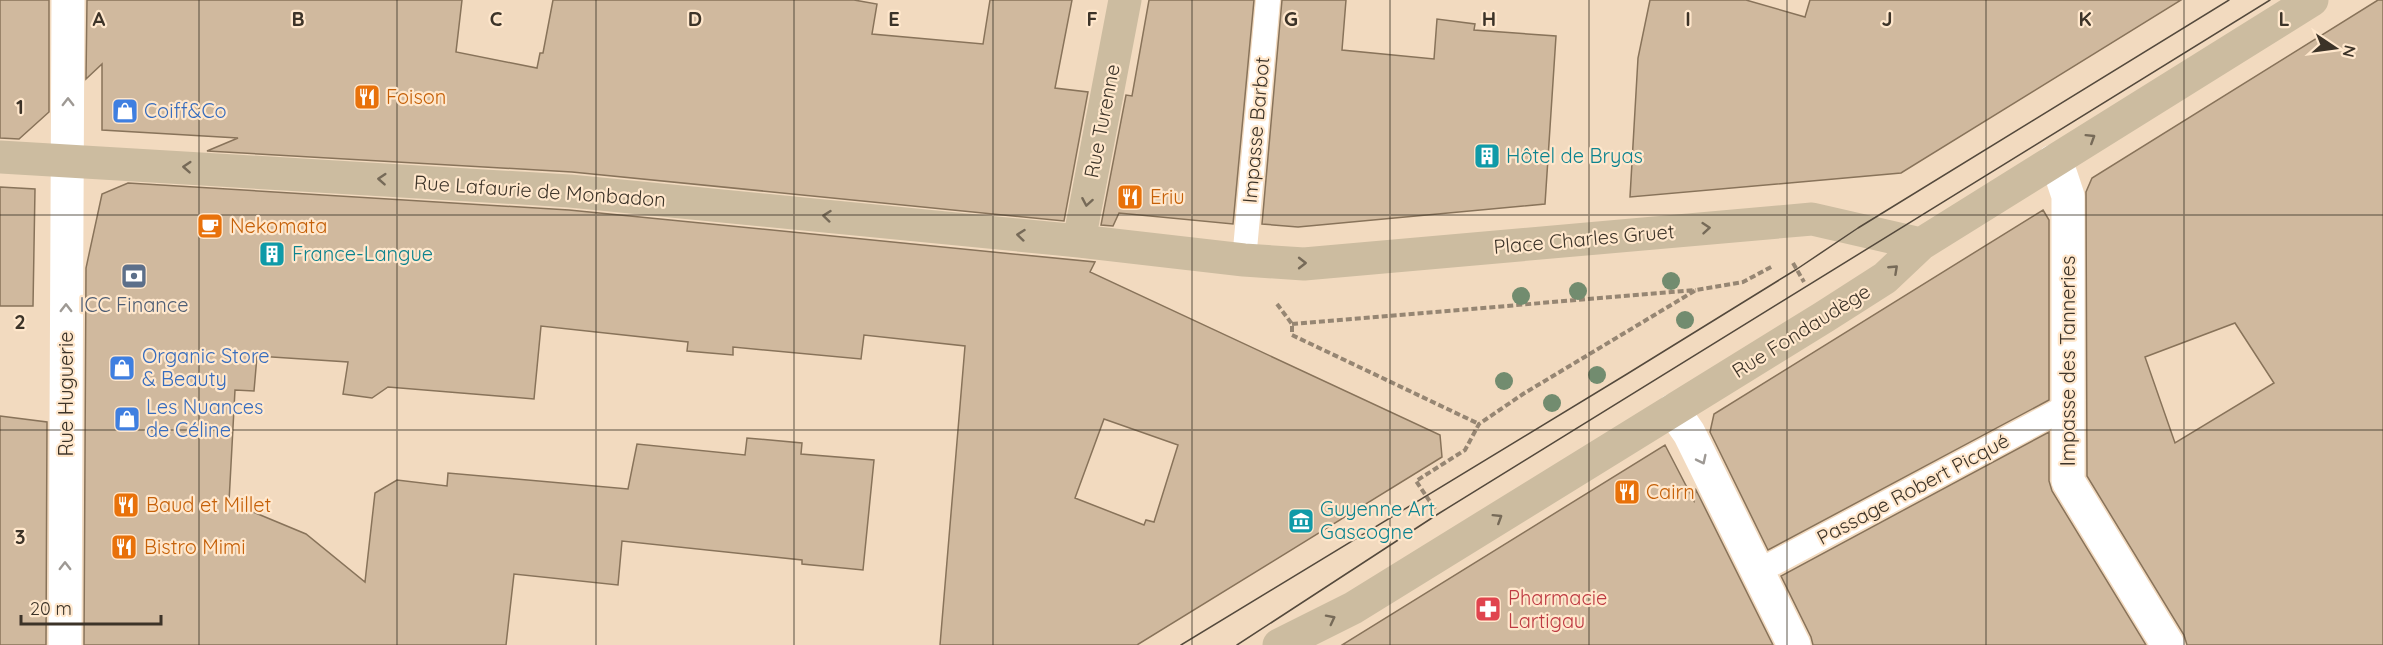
<svg xmlns="http://www.w3.org/2000/svg" width="2383" height="645" font-family="Quicksand,sans-serif">
  <style>
    .building { fill: #d0b99e; stroke: #88735a; stroke-width: 1.5; fill-rule: evenodd }
    .lines { fill: none; stroke-linecap: round; stroke-linejoin: round }
    .path { stroke: #968673; stroke-width: 4; stroke-dasharray: 6 3; stroke-linecap: butt }
    .lane { stroke: #fff; stroke-width: 24 }
    .street { stroke: #fff; stroke-width: 33 }
    .secondary { stroke: #ccbca0; stroke-width: 33 }
    .tram { stroke: #54493c; stroke-width: 1.5 }
    .tree { fill: #728c6f }
    .oneway { stroke: #9e9994 }
    .oneway2 { stroke: #766a58 }
    .grid { fill: none; stroke: #3c3328; stroke-width: 1.5; stroke-opacity: 0.55 }
    .labels { text-anchor: middle; stroke-width: 4.5; stroke-linejoin: round; paint-order: stroke }
    .food-label { font-size: 20px; fill: #c56008; stroke: #ffe7cc; text-anchor: start }
    .shop-label { font-size: 20px; fill: #366cbe; stroke: #ffe7cc; text-anchor: start }
    .street-label { font-size: 20px; fill: #3c3328; stroke: #ffe7cc }
    .culture-label { font-size: 20px; fill: #0d838f; stroke: #ffe7cc; text-anchor: start }
    .service-label { font-size: 20px; fill: #4e5e75; stroke: #ffe7cc }
    .health-label { font-size: 20px; fill: #be3a42; stroke: #ffe7cc; text-anchor: start }
    .grid-label { font-size: 20px; text-anchor: middle; font-weight: bold; fill: #3c3328; stroke: #ffe7cc; stroke-width: 4.5; stroke-linejoin: round; paint-order: stroke }
  </style>
  <rect width="100%" height="100%" fill="#f2dabf"/>
  <path class="building" d="M0,0H49V112L19,139L0,138Z
    M87,0H462L456,52L537,68L540,53H543L553,0H854L877,4L872,34L983,44L990,0H1072L1055,88L1088,92L1064,221L572,172L207,151L238,138L102,130V64L86,79Z
    M1149,0H1254L1233,224L1119,213L1113,226L1101,225L1126,95L1132,96Z
    M1282,0H1346L1342,50L1434,59L1437,19L1475,24L1474,30L1556,36L1545,204L1298,227L1262,224Z
    M1650,0H1746L1805,17L1810,0H2181L1901,173L1630,197L1638,58Z
    M2378,0H2383V645H2187L2184,635L2087,476L2086,192L2092,178ZM2235,323L2274,383L2175,443L2145,357Z
    M128,183L569,210L1095,262L1090,272L1440,435L1442,457L1137,645H940L965,346L864,335L861,359L733,347V355L687,351L688,342L541,326L534,399L388,387L372,398L343,394L348,362L257,356L254,391L235,390L229,502L306,534L365,582L375,493L397,480L447,486L448,473L628,489L637,444L745,455L747,438L802,443L801,454L874,460L863,570L802,564V560L622,541L618,585L514,574L506,645H84L86,268L102,194ZM1104,419L1178,445L1154,522L1146,520L1144,525L1075,498Z
    M0,187L35,189L33,306H0Z
    M2043,210L2049,220V400L1768,550L1710,432L1714,414Z
    M0,416L47,422L46,645H0Z
    M2049,432V481L2052,491L2146,645H1813L1811,637L1781,576Z
    M1665,445L1694,501L1696,490L1773,645H1342Z"/>
  <g class="lines">
    <path class="path" d="M1793,263L1804,282
      M1277,304L1292,324V335L1479,424
      M1292,324L1696,290
      M1435,509L1416,481L1465,450L1479,424L1523,394L1696,290L1743,282L1773,266"/>
    <path class="lane" d="M1244,260L1268,0
      M1757,572L2068,406"/>
    <path class="street" d="M2053,161L2061,175L2068,196V481L2168,645
      M1673,410L1689,433L1794,645
      M65,645L68,0"/>
    <path class="secondary" d="M0,157L570,191L1079,241L1244,260L1304,264L1812,219L1921,244
      M1079,241L1125,0
      M1279,645L1353,608L1824,317L1885,278L1921,244L2312,0"/>
    <path class="tram" d="M1181,645L1627,374L1797,269L1858,228L2229,0
      M1237,645L1438,514L2270,0"/>
  </g>
  <g class="tree">
    <circle cx="1671" cy="281" r="9"/>
    <circle cx="1578" cy="291" r="9"/>
    <circle cx="1521" cy="296" r="9"/>
    <circle cx="1685" cy="320" r="9"/>
    <circle cx="1597" cy="375" r="9"/>
    <circle cx="1504" cy="381" r="9"/>
    <circle cx="1552" cy="403" r="9"/>
  </g>
  <defs><path id="oneway-chevron" d="M-2-3.5L2.5 0L-2 3.5" fill="none" stroke-width="1.6" stroke-linecap="round" stroke-linejoin="round" transform="scale(1.5)"/></defs>
  <g class="oneway">
    <use href="#oneway-chevron" transform="translate(68 102) rotate(-90)"/>
    <use href="#oneway-chevron" transform="translate(66 308) rotate(-90)"/>
    <use href="#oneway-chevron" transform="translate(1702 460) rotate(64)"/>
    <use href="#oneway-chevron" transform="translate(65 566) rotate(-90)"/>
  </g>
  <g class="oneway2">
    <use href="#oneway-chevron" transform="translate(2091 138) rotate(-32)"/>
    <use href="#oneway-chevron" transform="translate(187 167) rotate(-176)"/>
    <use href="#oneway-chevron" transform="translate(382 179) rotate(-176)"/>
    <use href="#oneway-chevron" transform="translate(1087 202) rotate(100)"/>
    <use href="#oneway-chevron" transform="translate(827 216) rotate(-174)"/>
    <use href="#oneway-chevron" transform="translate(1706 228) rotate(-5)"/>
    <use href="#oneway-chevron" transform="translate(1021 235) rotate(-174)"/>
    <use href="#oneway-chevron" transform="translate(1302 263)"/>
    <use href="#oneway-chevron" transform="translate(1894 269) rotate(-43)"/>
    <use href="#oneway-chevron" transform="translate(1498 518) rotate(-32)"/>
    <use href="#oneway-chevron" transform="translate(1331 619) rotate(-27)"/>
  </g>
  <path class="grid" d="M199,0V645M397,0V645M596,0V645M794,0V645M993,0V645M1192,0V645M1390,0V645M1589,0V645M1787,0V645M1986,0V645M2184,0V645M0,215H2383M0,430H2383"/>
  <defs>
    <symbol id="restaurant-square" viewBox="-11 -11 22 22"><rect x="-9" y="-9" width="18" height="18" rx="4" fill="#e8710a" stroke="#ffe7cc"/><path d="M-5-6h1v4h1v-4h1v4h1v-4h1v5L-1.5 .5V6h-2V.5L-5-1ZM5-6V6H3V1.5H1.5Q1.5-4 5-6Z" fill="#fff"/></symbol>
    <symbol id="shop-square" viewBox="-11 -11 22 22"><rect x="-9" y="-9" width="18" height="18" rx="4" fill="#3f7fe0" stroke="#ffe7cc"/><path d="M-5-2.5h2.3a2.7 3.5 0 0 1 5.4 0H5L5.5 6h-11ZM-1.5-2.5h3a1.5 2.3 0 0 0-3 0Z" fill="#fff"/></symbol>
    <symbol id="building-square" viewBox="-11 -11 22 22"><rect x="-9" y="-9" width="18" height="18" rx="4" fill="#0f9aa8" stroke="#ffe7cc"/><path d="M-4-6H4V6H1V3H-1V6H-4ZM-2.5-4.3h1.7v1.8h-1.7ZM.8-4.3h1.7v1.8H.8ZM-2.5-1h1.7V.8h-1.7ZM.8-1h1.7V.8H.8Z" fill="#fff"/></symbol>
    <symbol id="cafe-square" viewBox="-11 -11 22 22"><rect x="-9" y="-9" width="18" height="18" rx="4" fill="#e8710a" stroke="#ffe7cc"/><path d="M-5.5-4.5H6V0H3Q3 3.5 0 3.5H-2.5Q-5.5 3.5-5.5 0ZM3-3.2v2h1.7v-2ZM-6 4.5H4V6H-6Z" fill="#fff"/></symbol>
    <symbol id="bank-square" viewBox="-11 -11 22 22"><rect x="-9" y="-9" width="18" height="18" rx="4" fill="#5c6f8a" stroke="#ffe7cc"/><path d="M-6-4H6V4H-6ZM0-2.3a2.3 2.3 0 1 0 0 4.6a2.3 2.3 0 1 0 0-4.6Z" fill="#fff"/></symbol>
    <symbol id="museum-square" viewBox="-11 -11 22 22"><rect x="-9" y="-9" width="18" height="18" rx="4" fill="#0f9aa8" stroke="#ffe7cc"/><path d="M0-6L6-3V-2H-6V-3ZM-5-1h2V3h-2ZM-1-1h2V3h-2ZM3-1h2V3H3ZM-6 4H6V6H-6Z" fill="#fff"/></symbol>
    <symbol id="pharmacy-square" viewBox="-11 -11 22 22"><rect x="-9" y="-9" width="18" height="18" rx="4" fill="#e0444e" stroke="#ffe7cc"/><path d="M-2-6h4v4h4v4h-4v4h-4v-4h-4v-4h4Z" fill="#fff"/></symbol>
  </defs>
  <g fill-rule="evenodd">
    <use href="#restaurant-square" x="352" y="82" width="30" height="30"/>
    <use href="#shop-square" x="110" y="96" width="30" height="30"/>
    <use href="#building-square" x="1472" y="141" width="30" height="30"/>
    <use href="#restaurant-square" x="1115" y="182" width="30" height="30"/>
    <use href="#cafe-square" x="195" y="211" width="30" height="30"/>
    <use href="#building-square" x="257" y="239" width="30" height="30"/>
    <use href="#bank-square" x="119" y="261" width="30" height="30"/>
    <use href="#shop-square" x="107" y="353" width="30" height="30"/>
    <use href="#shop-square" x="112" y="404" width="30" height="30"/>
    <use href="#restaurant-square" x="1612" y="477" width="30" height="30"/>
    <use href="#restaurant-square" x="111" y="490" width="30" height="30"/>
    <use href="#museum-square" x="1286" y="506" width="30" height="30"/>
    <use href="#restaurant-square" x="109" y="532" width="30" height="30"/>
    <use href="#pharmacy-square" x="1473" y="594" width="30" height="30"/>
  </g>
  <g class="labels">
    <g class="food-label">
      <text x="386" y="104">Foison</text>
      <text x="1150" y="204">Eriu</text>
      <text x="230" y="233">Nekomata</text>
      <text x="1646" y="499">Cairn</text>
      <text x="146" y="512">Baud et Millet</text>
      <text x="144" y="554">Bistro Mimi</text>
    </g>
    <g class="shop-label">
      <text x="144" y="118">Coiff&amp;Co</text>
      <text x="142" y="363">Organic Store<tspan x="142" dy="23">&amp; Beauty</tspan></text>
      <text x="146" y="414">Les Nuances<tspan x="146" dy="23">de Céline</tspan></text>
    </g>
    <g class="street-label">
      <text transform="translate(1102 121) rotate(-79)" y="7">Rue Turenne</text>
      <text transform="translate(1256 130) rotate(-85)" y="7">Impasse Barbot</text>
      <text transform="translate(540 191) rotate(4)" y="7">Rue Lafaurie de Monbadon</text>
      <text transform="translate(1584 239) rotate(-5)" y="7">Place Charles Gruet</text>
      <text transform="translate(1801 331) rotate(-32)" y="7">Rue Fondaudège</text>
      <text transform="translate(2068 361) rotate(-90)" y="7">Impasse des Tanneries</text>
      <text transform="translate(66 394) rotate(-90)" y="7">Rue Huguerie</text>
      <text transform="translate(1913 489) rotate(-28)" y="7">Passage Robert Picqué</text>
    </g>
    <g class="culture-label">
      <text x="1506" y="163">Hôtel de Bryas</text>
      <text x="292" y="261">France-Langue</text>
      <text x="1320" y="516">Guyenne Art<tspan x="1320" dy="23">Gascogne</tspan></text>
    </g>
    <g class="service-label">
      <text x="134" y="312">ICC Finance</text>
    </g>
    <g class="health-label">
      <text x="1508" y="605">Pharmacie<tspan x="1508" dy="23">Lartigau</tspan></text>
    </g>
  </g>
  <g class="grid-label">
    <text x="99" y="26">A</text>
    <text x="298" y="26">B</text>
    <text x="496" y="26">C</text>
    <text x="695" y="26">D</text>
    <text x="894" y="26">E</text>
    <text x="1092" y="26">F</text>
    <text x="1291" y="26">G</text>
    <text x="1489" y="26">H</text>
    <text x="1688" y="26">I</text>
    <text x="1887" y="26">J</text>
    <text x="2085" y="26">K</text>
    <text x="2284" y="26">L</text>
    <text x="20" y="114">1</text>
    <text x="20" y="329">2</text>
    <text x="20" y="544">3</text>
  </g>
  <g transform="translate(2335 48) rotate(103)" stroke="#ffe7cc" stroke-width="4.5" paint-order="stroke">
  <path d="M0-4.5L10 22L0 15L-10 22Z" fill="#3c3328"/>
  <text y="-9" font-size="16" font-weight="bold" text-anchor="middle" fill="#3c3328">N</text>
  </g>
  <path d="M21 615v9h140v-9" fill="none" stroke="#3c3328" stroke-width="3"/>
  <text x="30" y="615" font-size="18" fill="#3c3328" stroke="#ffe7cc" stroke-width="4.5" paint-order="stroke">20 m</text>
</svg>
